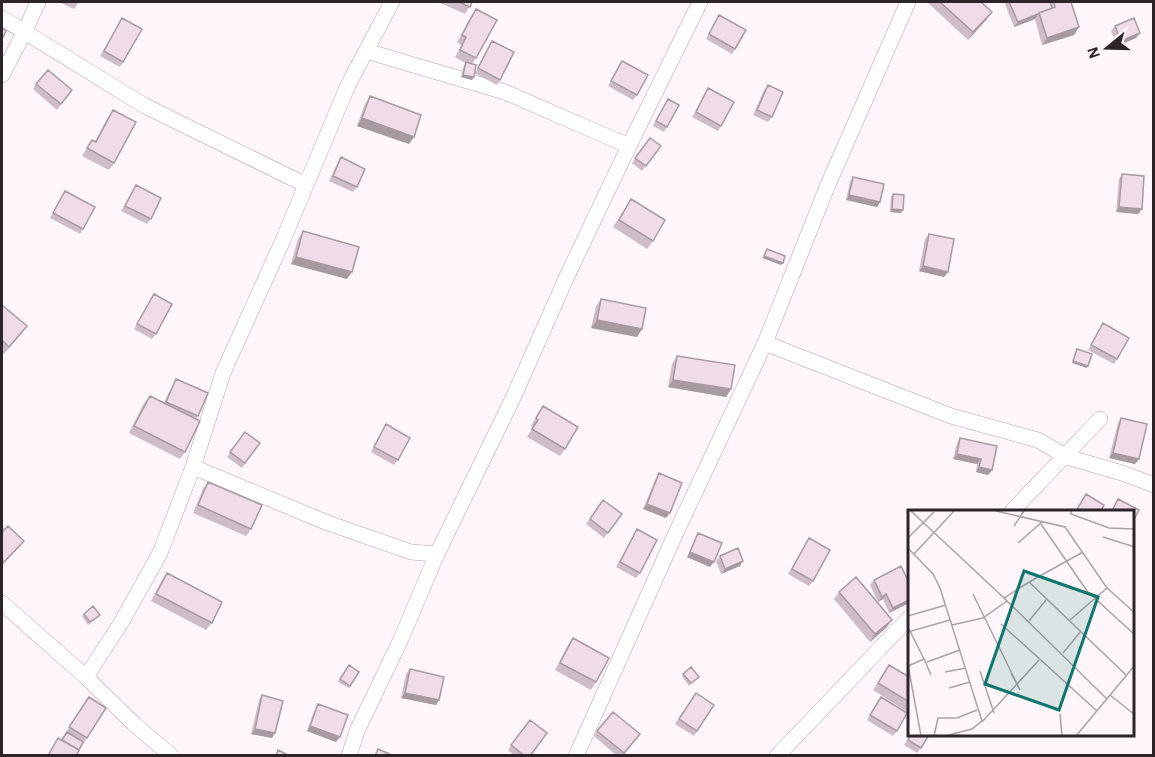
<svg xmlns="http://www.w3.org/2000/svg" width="1155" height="757" font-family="'Alegreya Sans',sans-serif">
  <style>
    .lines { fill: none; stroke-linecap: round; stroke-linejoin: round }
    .street-casing { stroke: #b8a5af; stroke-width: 16 }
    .street { stroke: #fff; stroke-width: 15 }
    .wall { fill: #cebdc6 }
    .shaded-wall { fill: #a89aa1 }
    .building { fill: #f0dce6; stroke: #a89aa1; stroke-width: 1.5 }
    .inset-road { fill: none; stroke: #aba2a7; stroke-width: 1.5 }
    .view { fill: #0f766e; fill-opacity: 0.15; stroke: #0f766e; stroke-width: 3 }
    .inset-edge { fill: none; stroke: #2c2428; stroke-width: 3 }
  </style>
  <rect width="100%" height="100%" fill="#fff6fb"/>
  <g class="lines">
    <defs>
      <path id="street" d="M2,18L145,106L306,185
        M366,51L505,92L629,146
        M2,75L24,33L38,2
        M765,343L951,416L1038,440L1067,457L1122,473L1154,485
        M193,467L328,523L411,552L437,554
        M1012,511L1100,419L1012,511
        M2,603L86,677
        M172,756L134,724L86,677L121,623L160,553L193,467L223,373L283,240L348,85L392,2
        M349,756L357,731L401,639L437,554L513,398L568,274L629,146L700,2
        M576,756L675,535L765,343L827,187L908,2
        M777,756L909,618"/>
    </defs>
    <use href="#street" class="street-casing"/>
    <use href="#street" class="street"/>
  </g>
  <path class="wall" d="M59,2H79L74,9Z
    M438,2H472L465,14Z
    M927,2H981L987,19L968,40Z
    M1007,2H1071L1079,27L1074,35L1042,45L1035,19L1014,27L1005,4Z
    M476,9V58L472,64L475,73L492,41L500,80L497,85L474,73L472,80L461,77L464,65L465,63L455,57L461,45L457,42L471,16Z
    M719,15L735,49L732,54L706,39Z
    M122,18L123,62L120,67L100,56Z
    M1115,26L1136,38L1117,46L1111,31Z
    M622,61L637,95L633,100L608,86Z
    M36,84L72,90L57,110L33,89Z
    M768,85L772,117L768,122L753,115L764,90Z
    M708,88L721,126L718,131L692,117Z
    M370,96L409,144L357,126L365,104Z
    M668,99L667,127L664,132L653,126Z
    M113,110L114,163L109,170L82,156L92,140L95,141L108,117Z
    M650,138L661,146L642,171L632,163Z
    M341,157L357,187L353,192L329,181L338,162Z
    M1122,174L1142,209L1138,214L1116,212L1119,179Z
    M853,177L880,202L877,207L846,200L850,182Z
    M136,185L151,219L147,224L121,211Z
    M65,191L83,229L80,234L50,218Z
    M893,194L901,213L890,212L891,196Z
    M631,199L653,241L647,249L613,227Z
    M303,231L347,279L291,264L298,239Z
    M929,234L948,272L944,277L919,271L925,239Z
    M154,294L156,334L152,339L134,329Z
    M601,299L642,329L637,337L591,328L596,306Z
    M2,305L22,333L4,354L2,352Z
    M1103,323L1117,359L1114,364L1088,350Z
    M677,356L731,389L726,397L668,387L672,364Z
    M176,379L198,416L196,419L185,452L180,459L129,433L144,403L150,396L164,403L173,384Z
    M543,406L565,449L560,456L527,437L533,427L531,426Z
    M1121,418L1139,459L1135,464L1109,458L1118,423Z
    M386,424L398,460L394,465L371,452Z
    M245,432L260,443L242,468L227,457Z
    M960,438L992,470L988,475L976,472L977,464L953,459L957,443Z
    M659,473L666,518L643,509L656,478Z
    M208,482L251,529L246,536L193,513L203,489Z
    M603,500L622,514L604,538L586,524Z
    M637,529L640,573L636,578L616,567Z
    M698,533L710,567L687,557L695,538Z
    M809,538L813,581L809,586L788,574Z
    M720,556L740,566L721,574L716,561Z
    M167,573L212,623L206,630L151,601L162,580Z
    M874,580L909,603L889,613L883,599L878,602L870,585Z
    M839,592L887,627L870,642L834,599Z
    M84,614L98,617L88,625L82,616Z
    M573,638L596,682L591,690L555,670L568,645Z
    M349,665L359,672L349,688L338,682Z
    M889,665L909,677V713L873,690Z
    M410,669L439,700L436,705L401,698L406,674Z
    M683,674L699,677L689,686L682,676Z
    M696,693L714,705L694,736L675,724Z
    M262,695L272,738L251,734L259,700Z
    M89,697L87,738L76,756H47L58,738L61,740Z
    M881,697L897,731L893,736L867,720Z
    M318,704L336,742L307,731L315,709Z
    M530,720V756H515L508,750Z
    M597,731L636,739L623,756H617L594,736Z
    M911,735L921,748L917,753L904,745Z"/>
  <path class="shaded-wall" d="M992,12L987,19L968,40L973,32Z
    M1038,14L1035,19L1014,27L1018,22Z
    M1079,27L1074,35L1042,45L1047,38Z
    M1140,33L1136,38L1117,46L1121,41Z
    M463,75L474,77L472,80L461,77Z
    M362,118L414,137L409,144L357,126Z
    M849,195L880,202L877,207L846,200Z
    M1119,207L1142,209L1138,214L1116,212Z
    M892,209L903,210L901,213L890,212Z
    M764,256L783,263L781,265L762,258Z
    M296,257L352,272L347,279L291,264Z
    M923,266L948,272L944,277L919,271Z
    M597,320L642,329L637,337L591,328Z
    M1073,361L1088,366L1087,368L1072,363Z
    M673,380L731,389L726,397L668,387Z
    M1113,453L1139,459L1135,464L1109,458Z
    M957,454L981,459L977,464L953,459Z
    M979,467L992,470L988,475L976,472Z
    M647,504L670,513L666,518L643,509Z
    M24,541L20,546L2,565V564Z
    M690,552L714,562L710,567L687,557Z
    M743,561L740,566L721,574L725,569Z
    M886,594L883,599L878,602L882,597Z
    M909,600V603L889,613L893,608Z
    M892,620L887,627L870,642L875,634Z
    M405,693L439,700L436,705L401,698Z
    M310,726L340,737L336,742L307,731Z
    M255,729L275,733L272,738L251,734Z"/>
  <path class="building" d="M459,2H472L470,7Z
    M940,2H981L992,12L973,32Z
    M1009,2H1050L1052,8L1039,13L1038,14L1018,22Z
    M1054,2H1071L1079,27L1047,38L1039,13L1055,7Z
    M476,9L497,20L476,58L460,50L466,37L462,35Z
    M719,15L746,30L735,49L709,34Z
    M122,18L142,29L123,62L104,51Z
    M1134,18L1140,33L1121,41L1115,26Z
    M2,28L6,31L2,39Z
    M492,41L514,52L500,80L478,68Z
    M622,61L648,75L637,95L611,81Z
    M466,62L476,65L474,77L463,75Z
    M48,70L72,90L61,104L36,84Z
    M768,85L783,92L772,117L757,110Z
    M708,88L734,102L721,126L696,112Z
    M370,96L421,115L414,137L362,118Z
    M668,99L679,105L667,127L656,121Z
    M113,110L136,122L114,163L87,148L92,140L96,142Z
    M650,138L661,146L646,166L635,158Z
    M341,157L365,169L357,187L333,176Z
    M1122,174L1144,176L1142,209L1119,207Z
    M853,177L884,184L880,202L849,195Z
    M136,185L161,198L151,219L125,206Z
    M65,191L95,207L83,229L53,213Z
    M893,194L904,195L903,210L892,209Z
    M631,199L665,220L653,241L619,220Z
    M303,231L359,247L352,272L296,257Z
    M929,234L954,239L948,272L923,266Z
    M767,249L785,256L783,263L764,256Z
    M154,294L172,304L156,334L137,324Z
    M601,299L646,308L642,329L597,320Z
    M2,305L27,326L9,347L2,340Z
    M1103,323L1129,338L1117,359L1091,345Z
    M1077,349L1092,354L1088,366L1073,361Z
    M677,356L735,365L731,389L673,380Z
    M176,379L208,393L198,416L166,402Z
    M150,396L200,421L185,452L134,426Z
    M543,406L578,427L565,449L532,429L538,420L536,418Z
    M1121,418L1147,424L1139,459L1113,453Z
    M386,424L410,438L398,460L374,447Z
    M245,432L260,443L245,463L230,452Z
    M960,438L997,446L992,470L979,467L981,459L957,454Z
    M659,473L682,483L670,513L647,504Z
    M208,482L262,505L251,529L198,505Z
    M1086,494L1104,505L1101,511H1076Z
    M1118,499L1139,510L1132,523V511H1112Z
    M603,500L622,514L608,533L590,519Z
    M8,526L24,541L2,564V532Z
    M637,529L657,540L640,573L620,562Z
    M698,533L722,543L714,562L690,552Z
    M809,538L830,550L813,581L792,569Z
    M738,548L743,561L725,569L720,556Z
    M901,566L909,583V600L893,608L886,594L882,597L874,580Z
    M167,573L222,602L212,623L156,594Z
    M856,577L892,620L875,634L839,592Z
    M93,606L100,615L90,622L84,614Z
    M573,638L609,658L596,682L560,663Z
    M349,665L359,672L350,686L340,679Z
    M889,665L909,677V702L878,683Z
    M691,667L699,677L691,683L683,674Z
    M410,669L444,677L439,700L405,693Z
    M696,693L714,705L697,731L679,719Z
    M262,695L283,701L275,733L255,729Z
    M89,697L106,708L87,738L69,727Z
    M881,697L907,713L897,731L870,715Z
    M318,704L348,715L340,737L310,726Z
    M613,712L640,734L624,753L597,731Z
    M530,720L547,733L530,756H525L511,745Z
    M67,732L83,742L79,750L62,740Z
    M911,735H929L921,748L908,740Z
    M58,738L79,750L76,756H52L49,754Z
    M378,749L394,756H375Z
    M278,750L290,756H276Z"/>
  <g transform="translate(908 510)">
    <rect width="226" height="226" fill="#fff6fb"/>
    <path class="inset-road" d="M3,1L96,88M88,1L157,17L199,78L227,103M163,1V4L201,18L227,19M133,14L179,81L227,125M106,16L116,1M195,27L227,37M0,28L26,2M110,33L134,12M0,38L25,64L32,78L74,211L64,219L37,226M6,44L46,1M121,72L175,42M65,84L112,180L103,163M0,106L38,95M162,110L199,78M121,111L138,90M93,114L189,201M44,115L75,108L99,91M0,117L16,149M0,122L42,110M155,143L173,121M19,152L52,140M0,155L13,226M0,156L16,149L23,165M72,161L86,203M37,162L58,158M41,178L62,172M202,185L227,205M199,189L96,88L121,72L218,165M152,204L154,226M74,212L131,150M26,226L30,208H49L69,200M168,226L227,155"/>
    <path class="view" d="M116,61L190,87L151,200L77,174Z"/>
    <rect width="226" height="226" class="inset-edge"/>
  </g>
  <rect width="1155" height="757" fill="none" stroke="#2c2428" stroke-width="6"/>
  <g transform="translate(1107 48) rotate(251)" stroke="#fff6fb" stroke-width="4.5" paint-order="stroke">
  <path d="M0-4.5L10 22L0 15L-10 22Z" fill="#2c2428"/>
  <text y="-9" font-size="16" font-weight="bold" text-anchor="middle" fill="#2c2428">N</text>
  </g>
</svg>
